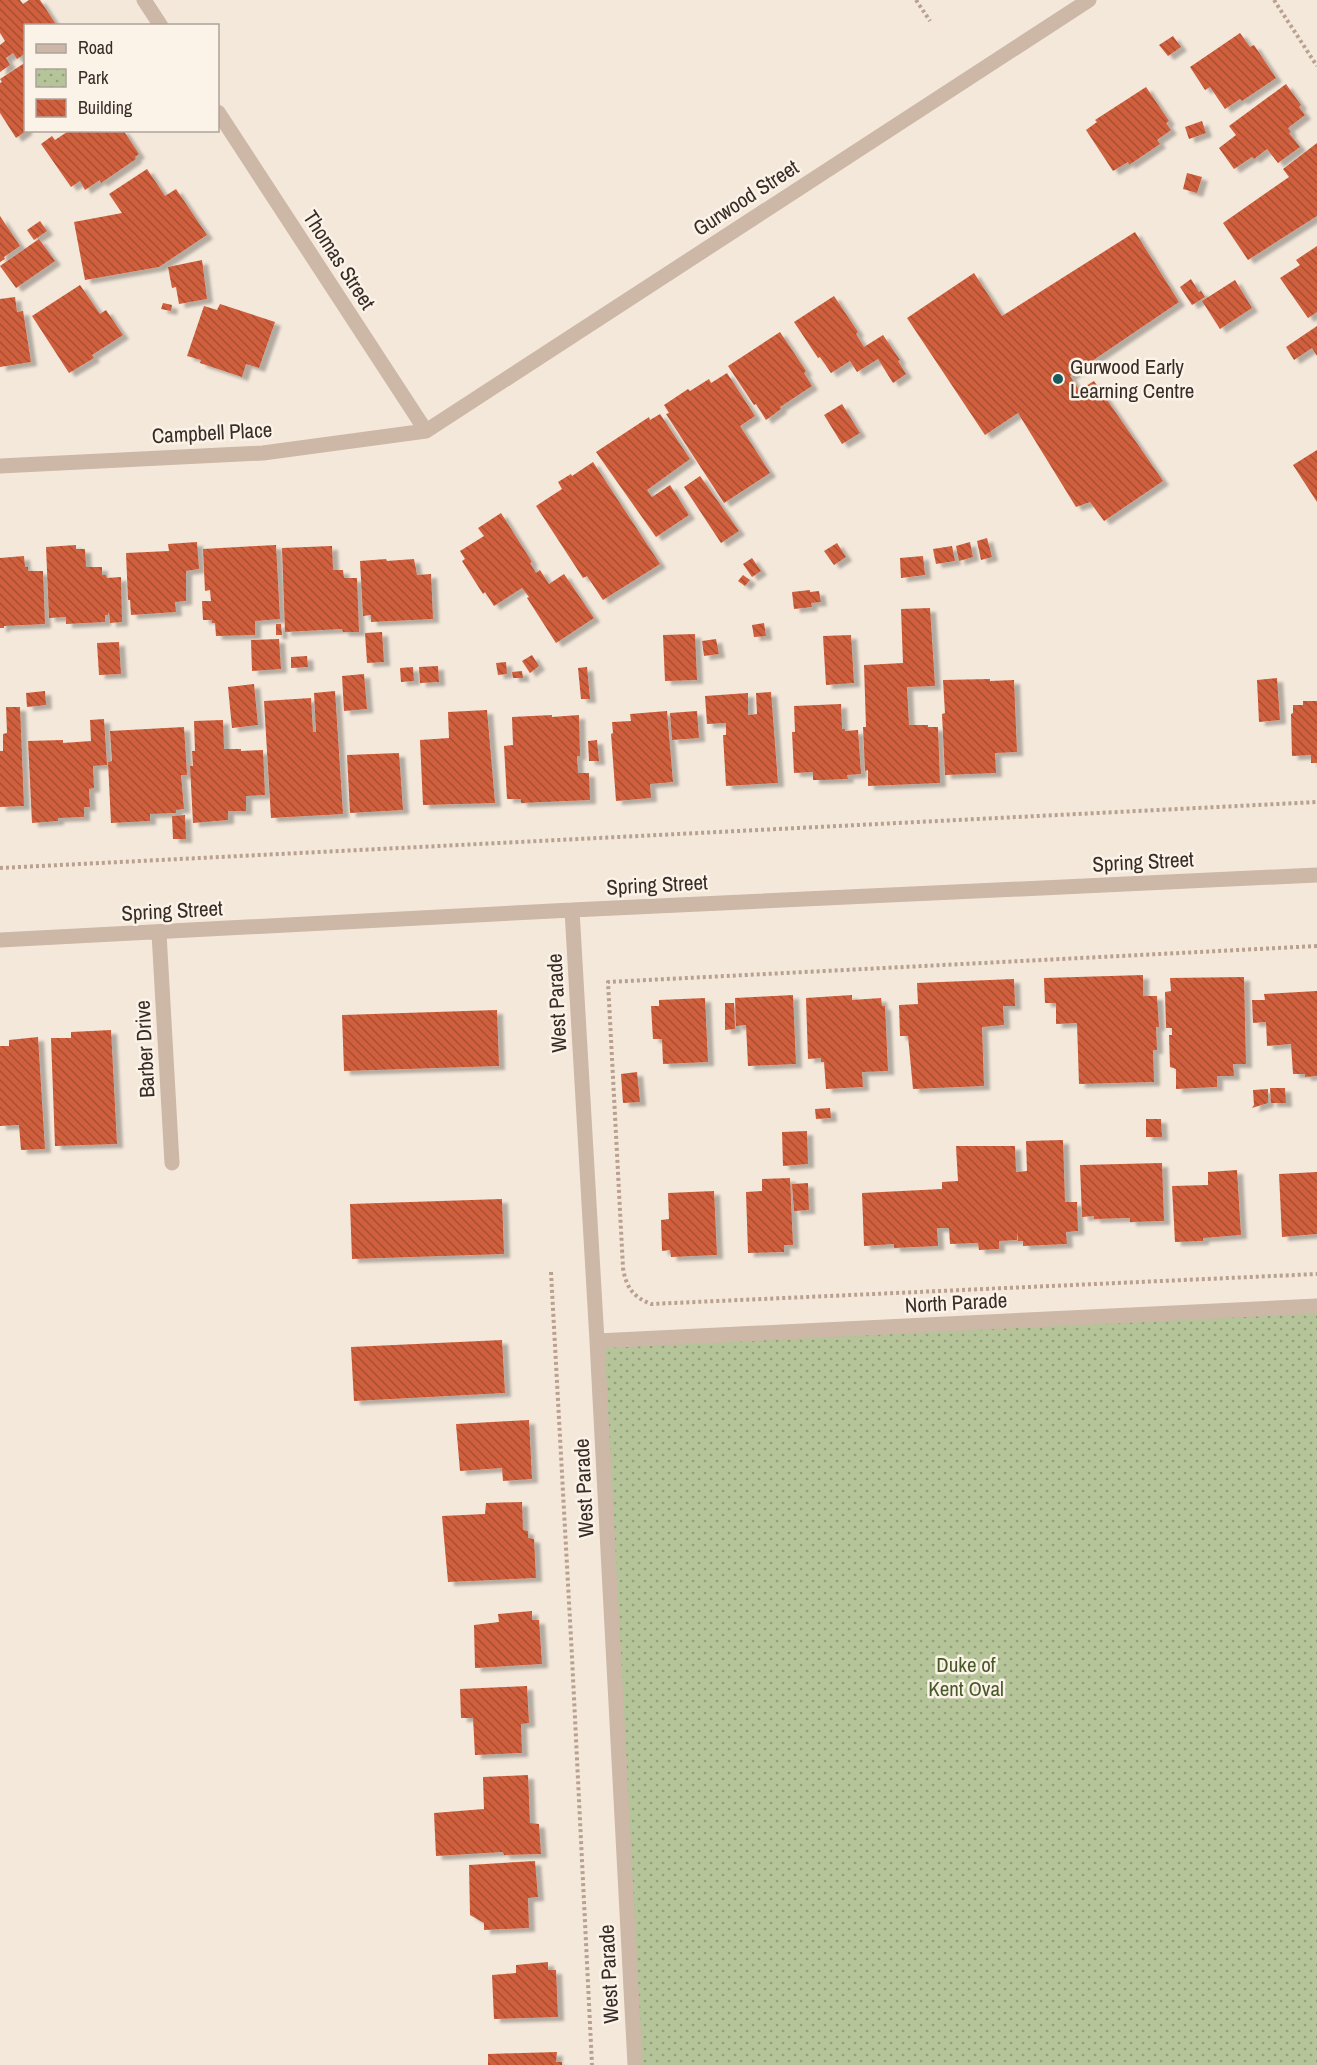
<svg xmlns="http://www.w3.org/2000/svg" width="1317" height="2065" font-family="'Archivo Narrow',sans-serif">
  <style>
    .park { fill: url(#park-dots) }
    .building { fill: url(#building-back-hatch); filter: url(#shadow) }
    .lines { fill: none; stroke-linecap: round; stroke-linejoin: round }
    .path { stroke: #b9a190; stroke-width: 4; stroke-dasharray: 3 3; stroke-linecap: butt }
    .street { stroke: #cdb7a6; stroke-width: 15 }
    .poi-dot { fill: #195a5d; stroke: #fbf2e8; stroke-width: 2 }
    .labels { text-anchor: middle; stroke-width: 5; stroke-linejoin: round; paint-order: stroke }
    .street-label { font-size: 21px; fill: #382c27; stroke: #fbf2e8 }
    .poi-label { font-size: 21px; fill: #382c27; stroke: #fbf2e8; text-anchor: start }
    .park-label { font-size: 21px; fill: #485929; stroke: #fbf2e8 }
  </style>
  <defs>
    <pattern id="park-dots" width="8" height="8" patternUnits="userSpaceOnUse" patternTransform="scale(1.5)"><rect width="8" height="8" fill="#b6c499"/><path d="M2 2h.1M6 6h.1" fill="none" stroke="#959f7d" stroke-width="1.8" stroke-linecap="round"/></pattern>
    <pattern id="building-back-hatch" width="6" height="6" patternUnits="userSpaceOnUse" patternTransform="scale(1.5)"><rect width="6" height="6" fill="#d05f3d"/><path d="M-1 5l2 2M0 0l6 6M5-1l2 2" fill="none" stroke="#aa4f33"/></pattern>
    <filter id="shadow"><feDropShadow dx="6" dy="4" stdDeviation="1.5" flood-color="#0004"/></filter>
  </defs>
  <rect width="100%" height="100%" fill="#f4e8db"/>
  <path class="park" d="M1317,1306V2065H635L597,1341Z"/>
  <path class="building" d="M0,0H20L23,4L29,0H40L57,26H26V53L17,59L13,53L6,58L10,65L0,72V45L5,41L0,33Z
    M1240,33L1250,47L1254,45L1276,78L1242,101L1240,99L1225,109L1210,87L1205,90L1190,67Z
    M1173,36L1181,47L1168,56L1159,45Z
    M26,62V131L16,138L0,113V83L2,82L0,79Z
    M1286,84L1301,105L1299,107L1305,115L1288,128L1291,132L1289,133L1300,147L1278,163L1267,149L1254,159L1252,157L1234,169L1219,148L1236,135L1229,126Z
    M1146,87L1169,121L1166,123L1171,130L1157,140L1160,144L1129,165L1128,162L1113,171L1086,130L1097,122L1095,120Z
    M1202,121L1206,133L1189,139L1185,127Z
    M66,130H123L139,154L135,157L136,159L101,183L100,180L85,190L80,181L71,187L41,144L52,136L55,140L67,132Z
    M1317,143V216L1248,260L1223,223L1289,177L1283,169Z
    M147,169L165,196L176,189L207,235L159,267L85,280L74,222L122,213L109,194Z
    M1187,173L1202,177L1197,193L1183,189Z
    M0,216L20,246L4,257L5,259L0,262Z
    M40,221L47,231L34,240L27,230Z
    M1135,232L1179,302L1070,376L1079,390L1094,381L1163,481L1104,521L1090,502L1076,507L1018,413L985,435L907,318L974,273L1002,316Z
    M39,239L55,261L16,288L0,266Z
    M1317,246V312L1308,318L1280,278L1300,265L1296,260Z
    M202,260L207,299L179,304L176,287L172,288L168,267Z
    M1191,279L1199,292L1201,291L1205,297L1192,305L1180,287Z
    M1235,280L1252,308L1220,329L1202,301Z
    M80,285L100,314L106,310L123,335L92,355L94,358L69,373L32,316Z
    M834,296L858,332L856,334L864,347L883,335L900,360L898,361L906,374L893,383L878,359L857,372L850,361L831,373L820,357L818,358L794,322Z
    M15,297L17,312L23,311L31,362L0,367V299Z
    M163,303L172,305L171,311L161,309Z
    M220,304L275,322L259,368L246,364L242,377L200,363L201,360L187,356L204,306L217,310Z
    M1317,326V356L1312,348L1294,360L1286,347Z
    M780,332L806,371L804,373L812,386L780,407L781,409L766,420L756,404L754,405L728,366Z
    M727,373L755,416L740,426L770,473L724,503L666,414L669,413L664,405L688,389L690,391L709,379L711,383Z
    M842,404L860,433L842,444L824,415Z
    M660,414L690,459L647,490L652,497L670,485L689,515L656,537L596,452L649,417L650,420Z
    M1317,450V502L1293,465Z
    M593,462L660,564L603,600L587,576L583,578L536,506L562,489L558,482L571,474L572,476Z
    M700,476L739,531L721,543L684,487Z
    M501,513L532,562L530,563L536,573L540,570L549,584L564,574L594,618L556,643L527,598L529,597L522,588L494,606L485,592L483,594L462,561L465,559L460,551L484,536L478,528Z
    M987,538L992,557L981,560L977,541Z
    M197,542L199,569L186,571V601L175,602L176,612L131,615L130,600H128L126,553L169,551L168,544Z
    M970,542L973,557L959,561L956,546Z
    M837,543L846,557L834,565L824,551Z
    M76,545V549H85L86,567H102V575H106L107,578L121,577L122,622L110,623L109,611L108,615H105V622L66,624V617L49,618L46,547Z
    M276,545L280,619L255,621V635L216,636L215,623H212V620H203L202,601H211L210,590L205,591L203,549Z
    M332,546L333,570H343L344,578H357L359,632H343L342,629L285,632L282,548Z
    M952,546L955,561L936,564L933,549Z
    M24,556L25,567H28V571H43L45,624L4,626V628H0V558Z
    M923,556L925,575L901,578L900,558Z
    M752,558L761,571L752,577L743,564Z
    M386,559L387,561L414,559L417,575L431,574L433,619L371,622V615L363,616L360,561Z
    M743,575L750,580L745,586L738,581Z
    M810,590V592L819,591L821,602L811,603L812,607L794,609L792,592Z
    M930,608L935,686L907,687L909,725H928V727H938L940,783L868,786V770L865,771L863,727H866L864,665L903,663L901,609Z
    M764,623L766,636L754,637L752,625Z
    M276,624H281L282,635H276Z
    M382,632L384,662L367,663L365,633Z
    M695,634L697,680L665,681L663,635Z
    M851,635L854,683L826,685L823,636Z
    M279,639L281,669L252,671L251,640Z
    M716,639L719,654L704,656L702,641Z
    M119,642L121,674L99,675L97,643Z
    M532,655L539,666L530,673L522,661Z
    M307,656L308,667L291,668V657Z
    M506,662L507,674L498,675L496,663Z
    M438,666L439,682L420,683L419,667Z
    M413,667L414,681L401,682L400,668Z
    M587,667L590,699H581L578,668Z
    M522,671L523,678H513L512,672Z
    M364,674L367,709L344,711L342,676Z
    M1277,678L1280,720L1259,722L1257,680Z
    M990,679V681L1014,680L1017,752L995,753L996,773L945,775L942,714L945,713L943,680Z
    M254,684L258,725L232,728L228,687Z
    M45,691L46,705L27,707L26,693Z
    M335,691L343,814L271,818L264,701L311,698L313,732H316L314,693Z
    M771,692L778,783L726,786L723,735H726V723L707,724L705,696L748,693V715L757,714L756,693Z
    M1303,701H1317V763H1311V755L1292,756L1291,714L1293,713V705H1303Z
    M841,704L842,729H845V731L858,730L861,774L847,775L848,779L821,780H813V772L794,773L792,732H795L794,706Z
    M6,707H20L24,806L0,807V751H3V734L7,733Z
    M487,710L495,803L423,805L420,740L449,738L448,712Z
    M667,711L673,782L650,784L651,798L616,801L611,734L613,733L612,722L631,721L630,714Z
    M697,711L699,738L672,740L670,713Z
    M552,715V717L579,715L580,756H577L578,773H589L590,800L521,803V799H507L504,746L513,745L512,717Z
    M104,719L107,765L93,766L94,788L89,789L90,807H84V817L58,818V821L32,823L28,741L63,740V743L91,741L90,720Z
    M223,720L224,749H241V751L263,750L265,795L246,796V811H228V820L193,823L190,766H193L192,751H195L194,721Z
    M184,727L187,775H181L184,809L176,810V813L150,814V821L111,823L108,762L112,761L110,731Z
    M597,740L599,761H589L588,741Z
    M399,753L403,810L350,813L347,755Z
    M185,815L186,839H173L172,816Z
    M1143,975V996H1157L1159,1027H1156L1157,1050H1153L1154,1082L1079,1084L1077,1023L1056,1024V1003H1045L1044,978Z
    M1244,977L1246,1064H1233L1234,1076H1217V1087L1176,1089V1069L1170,1067L1169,1035H1172V1028H1166L1165,992L1171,991L1170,978Z
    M1014,979L1015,1006H1003L1004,1025L982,1027L984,1086L913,1089L908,1036H900L899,1005L918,1004L917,983Z
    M1317,991V1076L1305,1077V1074H1293L1291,1044L1267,1046L1266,1022L1253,1023L1252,1000H1265L1264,994Z
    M793,995L796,1064L748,1066L746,1025L736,1026L735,998Z
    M852,995V1000L881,998L882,1006H885L888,1071L862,1072L863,1087L826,1089L824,1062H821V1058L808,1059L806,998Z
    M705,998L708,1062L663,1064L662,1039H653L651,1006H659V1000Z
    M725,1003H734L735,1029L725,1030Z
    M497,1010L499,1066L344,1071L342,1015Z
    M111,1030L117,1144L55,1146L51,1038H71V1032Z
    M38,1037L45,1149L21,1150L19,1125L0,1126V1046H9V1040Z
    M637,1072L640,1102L623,1103L621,1074Z
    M1270,1088H1285L1286,1103H1271Z
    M1268,1089V1103L1252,1108L1254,1105L1253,1090Z
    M830,1108L831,1118L816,1119L815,1109Z
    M1146,1119H1161L1162,1137H1146Z
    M807,1131L808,1164L783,1166L782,1132Z
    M1063,1140L1065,1202H1077L1078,1231L1066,1232L1067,1244L1023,1246V1241H1018V1231L1017,1240L999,1241V1249L979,1250L978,1243L950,1244L949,1228H937L938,1246L894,1248V1244L864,1246L862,1193L942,1189V1182L958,1181L956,1146H1015L1016,1172L1027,1171L1026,1141Z
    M1162,1163L1164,1221L1130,1222V1218L1094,1219V1216L1082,1217L1080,1165Z
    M1237,1170L1241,1235L1203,1238V1241L1175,1242L1172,1186L1208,1185V1172Z
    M1317,1172V1234L1282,1237L1279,1174Z
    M790,1178L793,1245H784V1252L748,1253L746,1192L762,1191V1179Z
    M808,1183L809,1210L794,1211L792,1184Z
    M714,1191L717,1255L671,1257L670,1250L662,1251L661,1220L669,1219L668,1193Z
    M502,1199L504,1254L352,1259L350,1204Z
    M502,1340L505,1393L354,1401L351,1347Z
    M529,1420L532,1479L503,1481L502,1468L460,1471L456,1424Z
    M522,1502L523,1530L528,1531V1538L534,1539L536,1578L448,1582L442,1516L485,1514L486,1503Z
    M532,1611V1620H539L542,1664L475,1668L474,1625L499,1622L498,1614Z
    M527,1686L529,1723L521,1724L522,1753L475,1755L473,1718H461L460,1689Z
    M528,1775L530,1823L539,1824L541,1854L504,1855L503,1852L436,1856L434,1813L484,1809L483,1777Z
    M535,1861L538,1897L528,1898L529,1928L484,1930V1923L470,1915L469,1865Z
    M548,1962V1970H556L558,2017L494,2019L492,1975L516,1973V1965Z
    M557,2052L556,2062H562V2065H488V2054Z"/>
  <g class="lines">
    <path class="path" d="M916,0L930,21
      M1274,0L1317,66
      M0,868L1317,802
      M1317,946L608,982L623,1268C626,1287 633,1297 651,1304L1317,1274
      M551,1272L572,1657L592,2065"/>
    <path class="street" d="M144,0L161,26
      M218,112L426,431
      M0,466L263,453L426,431L1089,0
      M572,910L597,1341L635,2065
      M159,933L172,1163
      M0,940L572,910L1317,875
      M597,1341L1317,1306"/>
  </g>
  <circle class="poi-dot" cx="1058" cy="379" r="6"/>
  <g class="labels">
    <g class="street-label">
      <text transform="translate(746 198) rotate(-33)" y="7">Gurwood Street</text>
      <text transform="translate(339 260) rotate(57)" y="7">Thomas Street</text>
      <text transform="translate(212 433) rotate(-3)" y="7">Campbell Place</text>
      <text transform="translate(1143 862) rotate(-3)" y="7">Spring Street</text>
      <text transform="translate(657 885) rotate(-3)" y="7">Spring Street</text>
      <text transform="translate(172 911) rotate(-3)" y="7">Spring Street</text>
      <text transform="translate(557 1003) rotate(-93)" y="7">West Parade</text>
      <text transform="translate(145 1049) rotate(-93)" y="7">Barber Drive</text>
      <text transform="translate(956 1303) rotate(-3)" y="7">North Parade</text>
      <text transform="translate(584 1488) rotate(-93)" y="7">West Parade</text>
      <text transform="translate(609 1974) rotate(-93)" y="7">West Parade</text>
    </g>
    <g class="poi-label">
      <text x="1070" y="374">Gurwood Early<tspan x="1070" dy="24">Learning Centre</tspan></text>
    </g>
    <g class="park-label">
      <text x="966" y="1672">Duke of<tspan x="966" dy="24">Kent Oval</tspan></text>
    </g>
  </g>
  <rect x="24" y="24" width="195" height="108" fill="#fbf2e8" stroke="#ada39b" stroke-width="1.5"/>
  <rect x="36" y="44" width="30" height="9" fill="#cdb7a6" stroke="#ada39b" stroke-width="1.5"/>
  <text x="78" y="54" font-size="18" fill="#382c27">Road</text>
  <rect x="36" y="69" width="30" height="18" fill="url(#park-dots)" stroke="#ada39b" stroke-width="1.5"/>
  <text x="78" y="84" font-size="18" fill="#382c27">Park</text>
  <rect x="36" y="99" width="30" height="18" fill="url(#building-back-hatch)" stroke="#ada39b" stroke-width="1.5"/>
  <text x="78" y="114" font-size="18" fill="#382c27">Building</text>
</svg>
